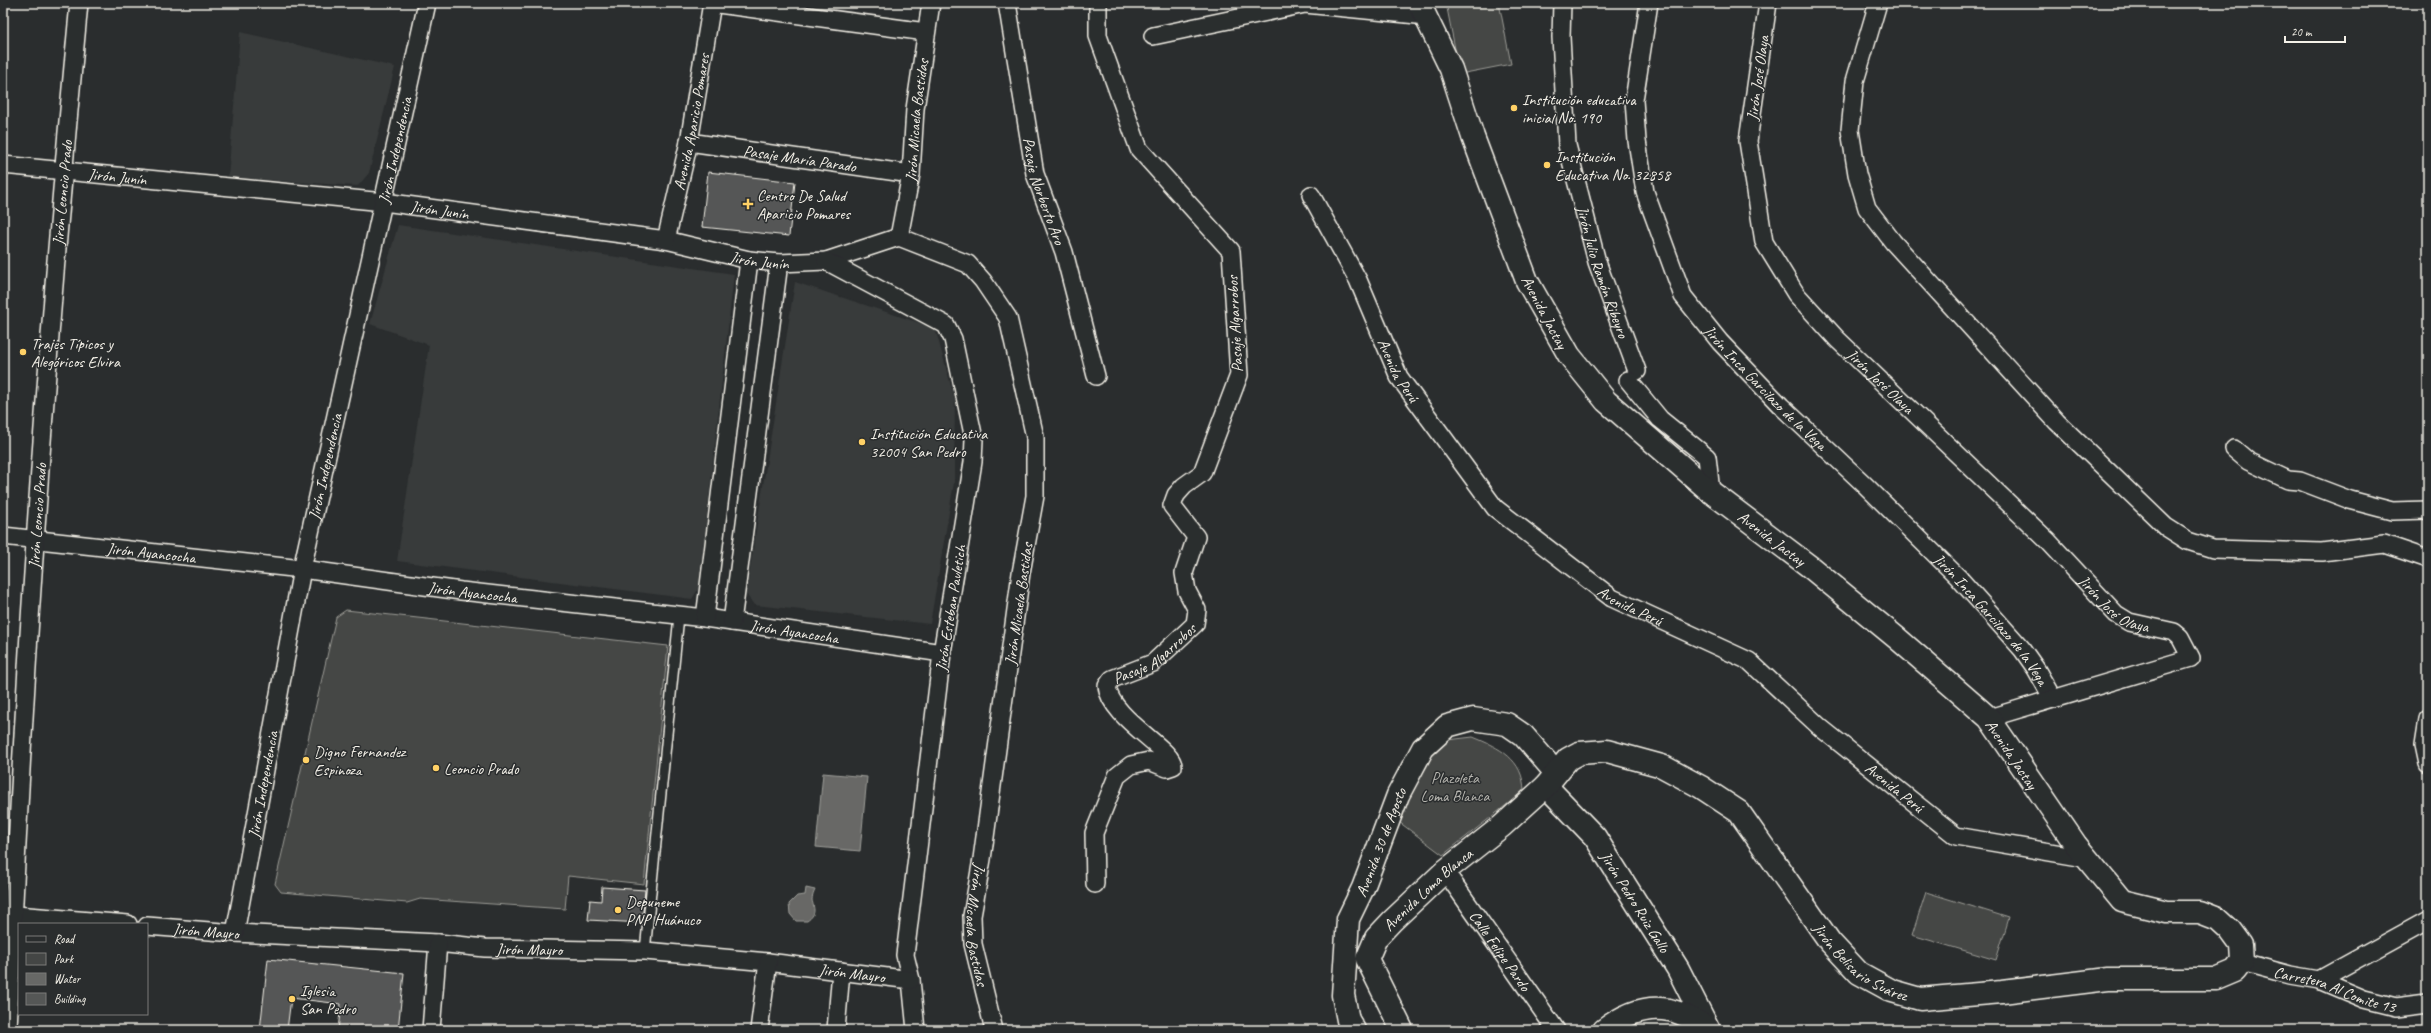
<svg xmlns="http://www.w3.org/2000/svg" width="2431" height="1033" font-family="Caveat,sans-serif">
  <style>
    .built { fill: #373a3a }
    .green { fill: #444645; stroke: #9c9c96 }
    .water { fill: #676866; stroke: #9f9f9a }
    .building { fill: #555756; stroke: #f4f1e8 }
    .lines { fill: none; stroke-linecap: round; stroke-linejoin: round }
    .service-casing { stroke: #f4f1e8; stroke-width: 12 }
    .minor-casing { stroke: #f4f1e8; stroke-width: 20 }
    .tertiary-casing { stroke: #f4f1e8; stroke-width: 25 }
    .service { stroke: #2a2d2e; stroke-width: 9 }
    .minor { stroke: #2a2d2e; stroke-width: 17 }
    .tertiary { stroke: #2a2d2e; stroke-width: 22 }
    .poi-dot { fill: #ffd166; stroke: #2a2d2e; stroke-width: 1.5 }
    .labels { text-anchor: middle; stroke-width: 3; stroke-linejoin: round; paint-order: stroke }
    .street-label { font-size: 16px; fill: #f4f1e8; stroke: #2a2d2e }
    .poi-label { font-size: 16px; fill: #f4f1e8; stroke: #2a2d2e; text-anchor: start }
    .park-label { font-size: 16px; fill: #b6b5af; stroke: #2a2d2e }
  </style>
  <rect width="100%" height="100%" fill="#2a2d2e"/>
  <filter id="ink" filterUnits="userSpaceOnUse"><feTurbulence type="fractalNoise" baseFrequency=".025" numOctaves="2"/><feDisplacementMap in="SourceGraphic" scale="8" xChannelSelector="R" yChannelSelector="G"/><feConvolveMatrix kernelMatrix="1 2 1 2 8 2 1 2 1" color-interpolation-filters="sRGB"/></filter>
  <g filter="url(#ink)">
    <path class="built" d="M240,32L395,67L369,173L358,186L228,178Z
      M398,225L734,274L699,588L692,599L397,561L429,345L370,324Z
      M795,282L935,328L955,400L954,483L930,624L754,605L746,594Z"/>
    <path class="green" d="M1446,3H1499L1511,64L1460,74Z
      M346,610L668,646L644,884L568,876L565,909L420,899L407,903L281,892L275,884L336,617Z
      M1473,737C1500,748 1523,759 1524,791L1443,855L1383,810L1439,741Z
      M1926,892L2009,918L1996,960L1912,935Z"/>
    <path class="water" d="M823,773L867,777L860,851L816,847Z
      M806,888L815,890C814,892 812,897 812,900C814,909 817,914 807,921H796L790,914L789,904L797,896L805,895Z"/>
    <path class="building" d="M708,172L795,182L789,236L702,227Z
      M602,887L645,890L642,923L588,920L590,900L601,901Z
      M268,959L404,973L398,1030H338L341,1004L291,998L287,1030H260Z"/>
    <g class="lines">
      <defs>
        <path id="service" d="M645,951L679,616"/>
        <g id="minor">
          <path d="M711,3L926,32"/>
          <path id="s1" d="M1007,3L1035,174L1064,252L1096,376"/>
          <path id="s2" d="M1562,3L1561,37L1567,145L1597,262L1637,371"/>
          <path id="s3" d="M1649,3L1634,100L1637,141L1645,192L1683,296L1720,342L1781,406L1864,484L1958,577L2022,649L2036,669L2053,699"/>
          <path id="s4" d="M1768,3L1748,141L1764,242L1796,294L1837,339L2049,542L2116,614L2129,622L2174,632L2180,637L2191,658L1989,718"/>
          <path d="M1878,3L1855,81L1850,130L1857,174L1867,208L1893,242L2057,422L2166,527L2188,541L2213,549L2322,552L2384,544L2428,559"/>
          <path d="M1153,36L1305,4L1427,16"/>
          <path id="s5" d="M689,142L911,174"/>
          <path id="s6" d="M3,165L384,202L666,240L749,260L779,263L826,261L899,237L968,264L983,281L1008,318L1035,437V496L1021,573L982,859L972,916L973,944L994,1030"/>
          <path id="s7" d="M1311,195L1358,280L1399,377L1495,508L1612,598L1749,661L1821,728L1956,836L2085,858"/>
          <path id="s8" d="M899,237L911,174L915,109L931,3"/>
          <path id="s9" d="M666,240L689,142L712,3"/>
          <path d="M826,261L946,325L953,339L974,439L973,462L942,653L905,955L911,980L916,1030"/>
          <path d="M1628,380L1660,419L1707,457L1711,492"/>
          <path d="M2234,449L2248,461L2288,480L2300,481L2350,500L2392,511L2428,510"/>
          <path id="s10" d="M3,536L302,569L461,591L705,618L942,653"/>
          <path d="M705,618L749,260"/>
          <path d="M732,622L779,263"/>
          <path d="M2428,719L2424,745L2428,764"/>
          <path id="s11" d="M1445,871L1556,1030"/>
          <path id="s12" d="M1095,884L1094,833L1117,776L1131,765L1149,761L1167,768L1173,766C1173,749 1110,718 1107,686L1112,679L1153,663L1195,624L1197,610L1187,591L1184,573L1196,537L1172,506L1176,495L1184,486L1202,473L1239,375L1231,251L1139,149L1098,36V3"/>
          <path d="M3,914L128,924"/>
          <path id="s13" d="M147,926L235,933L438,943L485,948L645,951L768,962L911,980"/>
          <path id="s14" d="M235,933L302,569L427,3"/>
          <path id="s15" d="M2242,962L2290,975L2319,980L2364,999L2396,1007L2428,1003"/>
          <path d="M2319,980L2428,920"/>
          <path id="s16" d="M8,1030C23,687 46,344 79,3"/>
          <path d="M431,1030L438,943"/>
          <path d="M759,1030L768,962"/>
          <path d="M836,1030L841,971"/>
        </g>
        <g id="tertiary">
          <path id="s17" d="M1546,786L1595,837L1678,969L1709,1030"/>
          <path id="s18" d="M1354,1030L1348,1020L1343,995L1348,919L1363,888L1398,795L1423,748L1447,726L1473,719L1507,724L1523,735L1556,773"/>
          <path id="s19" d="M1402,1030L1367,959L1376,938L1392,921L1445,871L1502,826L1546,786L1568,759L1579,753L1607,751L1662,766L1701,787L1739,812L1830,942L1859,973L1892,991L1920,999L2002,992L2108,979H2216L2235,971L2242,962L2241,945L2230,930L2218,919L2200,912H2167L2122,901L2076,845L1989,718L1898,639L1809,566L1711,492L1606,401L1569,355L1527,281L1473,137L1451,69L1419,3"/>
          <path d="M1604,1030C1622,1016 1645,1005 1669,1010C1682,1012 1695,1021 1706,1026"/>
        </g>
      </defs>
      <use href="#service" class="service-casing"/>
      <use href="#minor" class="minor-casing"/>
      <use href="#tertiary" class="tertiary-casing"/>
      <use href="#service" class="service"/>
      <use href="#minor" class="minor"/>
      <use href="#tertiary" class="tertiary"/>
    </g>
  </g>
  <g class="poi-dot">
    <circle cx="1514" cy="108" r="4"/>
    <circle cx="1547" cy="165" r="4"/>
    <path d="M746 198h4v4h4v4h-4v4h-4v-4h-4v-4h4z"/>
    <circle cx="23" cy="352" r="4"/>
    <circle cx="862" cy="442" r="4"/>
    <circle cx="306" cy="760" r="4"/>
    <circle cx="436" cy="768" r="4"/>
    <circle cx="618" cy="910" r="4"/>
    <circle cx="292" cy="999" r="4"/>
  </g>
  <g class="labels">
    <g class="street-label">
      <text transform="translate(1757 78) rotate(-82)" y="6">Jirón José Olaya</text>
      <text dy="6" stroke="none"><textPath href="#s8" startOffset="118">Jirón Micaela Bastidas</textPath></text>
      <text dy="6" stroke="none"><textPath href="#s9" startOffset="121">Avenida Aparicio Pomares</textPath></text>
      <text dy="6" stroke="none"><textPath href="#s14" startOffset="799">Jirón Independencia</textPath></text>
      <text dy="6" stroke="none"><textPath href="#s5" startOffset="112">Pasaje María Parado</textPath></text>
      <text dy="6" stroke="none"><textPath href="#s6" startOffset="115">Jirón Junín</textPath></text>
      <text dy="6" stroke="none"><textPath href="#s1" startOffset="192">Pasaje Norberto Aro</textPath></text>
      <text dy="6" stroke="none"><textPath href="#s16" startOffset="839">Jirón Leoncio Prado</textPath></text>
      <text dy="6" stroke="none"><textPath href="#s6" startOffset="439">Jirón Junín</textPath></text>
      <text dy="6" stroke="none"><textPath href="#s6" startOffset="763">Jirón Junín</textPath></text>
      <text dy="6" stroke="none"><textPath href="#s2" startOffset="274">Jirón Julio Ramón Ribeyro</textPath></text>
      <text transform="translate(1545 312) rotate(62)" y="6">Avenida Jactay</text>
      <text transform="translate(1234 324) rotate(-93)" y="6">Pasaje Algarrobos</text>
      <text dy="6" stroke="none"><textPath href="#s7" startOffset="196">Avenida Perú</textPath></text>
      <text dy="6" stroke="none"><textPath href="#s4" startOffset="424">Jirón José Olaya</textPath></text>
      <text dy="6" stroke="none"><textPath href="#s3" startOffset="425">Jirón Inca Garcilazo de la Vega</textPath></text>
      <text dy="6" stroke="none"><textPath href="#s14" startOffset="475">Jirón Independencia</textPath></text>
      <text dy="6" stroke="none"><textPath href="#s16" startOffset="515">Jirón Leoncio Prado</textPath></text>
      <text transform="translate(1772 538) rotate(37)" y="6">Avenida Jactay</text>
      <text dy="6" stroke="none"><textPath href="#s10" startOffset="149">Jirón Ayancocha</textPath></text>
      <text dy="6" stroke="none"><textPath href="#s10" startOffset="473">Jirón Ayancocha</textPath></text>
      <text dy="6" stroke="none"><textPath href="#s4" startOffset="748">Jirón José Olaya</textPath></text>
      <text transform="translate(1018 604) rotate(-82)" y="6">Jirón Micaela Bastidas</text>
      <text dy="6" stroke="none"><textPath href="#s7" startOffset="532">Avenida Perú</textPath></text>
      <text transform="translate(950 608) rotate(-81)" y="6">Jirón Esteban Pavletich</text>
      <text dy="6" stroke="none"><textPath href="#s3" startOffset="749">Jirón Inca Garcilazo de la Vega</textPath></text>
      <text dy="6" stroke="none"><textPath href="#s10" startOffset="797">Jirón Ayancocha</textPath></text>
      <text dy="6" stroke="none"><textPath href="#s12" startOffset="339">Pasaje Algarrobos</textPath></text>
      <text transform="translate(2012 754) rotate(56)" y="6">Avenida Jactay</text>
      <text dy="6" stroke="none"><textPath href="#s14" startOffset="151">Jirón Independencia</textPath></text>
      <text dy="6" stroke="none"><textPath href="#s7" startOffset="856">Avenida Perú</textPath></text>
      <text dy="6" stroke="none"><textPath href="#s18" startOffset="197">Avenida 30 de Agosto</textPath></text>
      <text dy="6" stroke="none"><textPath href="#s19" startOffset="173">Avenida Loma Blanca</textPath></text>
      <text dy="6" stroke="none"><textPath href="#s17" startOffset="147">Jirón Pedro Ruiz Gallo</textPath></text>
      <text dy="6" stroke="none"><textPath href="#s6" startOffset="1663">Jirón Micaela Bastidas</textPath></text>
      <text dy="6" stroke="none"><textPath href="#s13" startOffset="59">Jirón Mayro</textPath></text>
      <text dy="6" stroke="none"><textPath href="#s13" startOffset="383">Jirón Mayro</textPath></text>
      <text dy="6" stroke="none"><textPath href="#s11" startOffset="97">Calle Felipe Pardo</textPath></text>
      <text dy="6" stroke="none"><textPath href="#s19" startOffset="748">Jirón Belisario Suárez</textPath></text>
      <text dy="6" stroke="none"><textPath href="#s13" startOffset="707">Jirón Mayro</textPath></text>
      <text dy="6" stroke="none"><textPath href="#s15" startOffset="97">Carretera Al Comite 13</textPath></text>
    </g>
    <g class="poi-label">
      <text x="1522" y="105">Institución educativa<tspan x="1522" dy="18">inicial No. 190</tspan></text>
      <text x="1555" y="162">Institución<tspan x="1555" dy="18">Educativa No. 32858</tspan></text>
      <text x="757" y="201">Centro De Salud<tspan x="757" dy="18">Aparicio Pomares</tspan></text>
      <text x="31" y="349">Trajes Típicos y<tspan x="31" dy="18">Alegóricos Elvira</tspan></text>
      <text x="870" y="439">Institución Educativa<tspan x="870" dy="18">32004 San Pedro</tspan></text>
      <text x="314" y="757">Digno Fernandez<tspan x="314" dy="18">Espinoza</tspan></text>
      <text x="444" y="774">Leoncio Prado</text>
      <text x="626" y="907">Depuneme<tspan x="626" dy="18">PNP Huánuco</tspan></text>
      <text x="300" y="996">Iglesia<tspan x="300" dy="18">San Pedro</tspan></text>
    </g>
    <g class="park-label">
      <text x="1455" y="783">Plazoleta<tspan x="1455" dy="18">Loma Blanca</tspan></text>
    </g>
  </g>
  <rect width="2431" height="1033" fill="none" stroke="#2a2d2e" stroke-width="16"/>
  <rect x="8" y="8" width="2415" height="1017" fill="none" stroke="#f4f1e8" stroke-width="1.5" filter="url(#ink)"/>
  <rect x="18" y="923" width="130" height="92" fill="#2a2d2e" stroke="#7b7b78"/>
  <rect x="26" y="936" width="20" height="6" fill="#2a2d2e" stroke="#7b7b78"/>
  <text x="54" y="943" font-size="12" fill="#f4f1e8">Road</text>
  <rect x="26" y="953" width="20" height="12" fill="#444645" stroke="#7b7b78"/>
  <text x="54" y="963" font-size="12" fill="#f4f1e8">Park</text>
  <rect x="26" y="973" width="20" height="12" fill="#676866" stroke="#7b7b78"/>
  <text x="54" y="983" font-size="12" fill="#f4f1e8">Water</text>
  <rect x="26" y="993" width="20" height="12" fill="#555756" stroke="#7b7b78"/>
  <text x="54" y="1003" font-size="12" fill="#f4f1e8">Building</text>
  <path d="M2285 36v6h60v-6" fill="none" stroke="#f4f1e8" stroke-width="2"/>
  <text x="2291" y="36" font-size="12" fill="#f4f1e8" stroke="#2a2d2e" stroke-width="3" paint-order="stroke">20 m</text>
</svg>
